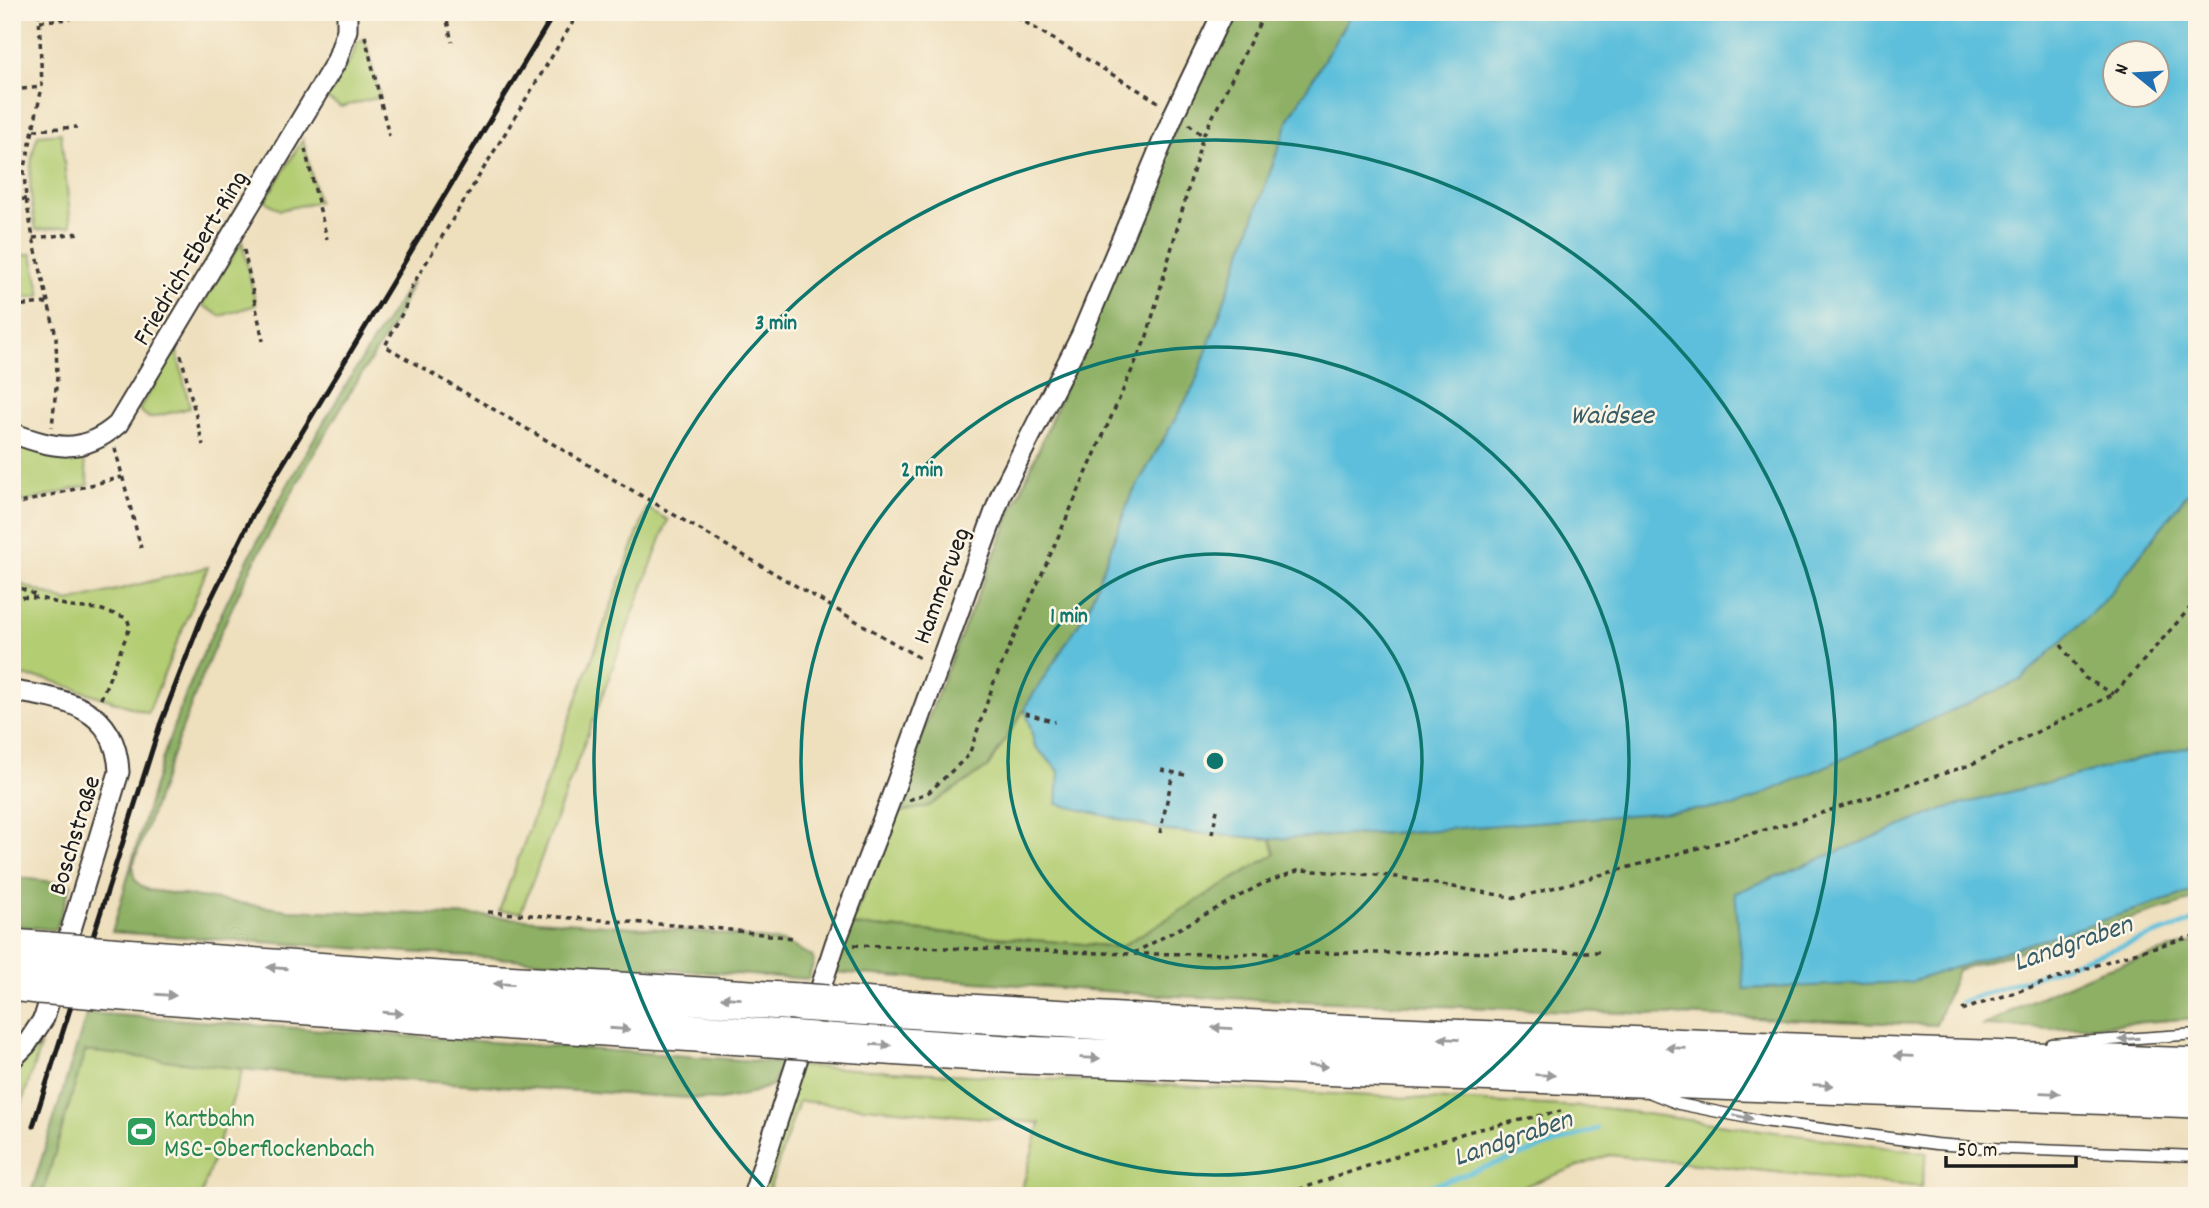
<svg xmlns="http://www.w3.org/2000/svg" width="2209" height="1208" font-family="Dekko,sans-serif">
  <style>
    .green { fill: #b3cd73; stroke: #687448; stroke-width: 2 }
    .forest { fill: #8eb065; stroke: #556640; stroke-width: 2 }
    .water { fill: #5dbfdb; stroke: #3c6e7c; stroke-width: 2; fill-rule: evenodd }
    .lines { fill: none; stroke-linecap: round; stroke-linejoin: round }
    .stream { stroke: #5dbfdb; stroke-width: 5 }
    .service-casing { stroke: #3c3934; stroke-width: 13 }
    .minor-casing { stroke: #3c3934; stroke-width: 23 }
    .motorway-casing { stroke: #3c3934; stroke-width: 40 }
    .path { stroke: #3c3934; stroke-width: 3.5; stroke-dasharray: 5 5; stroke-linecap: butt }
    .service { stroke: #fff; stroke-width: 10 }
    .minor { stroke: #fff; stroke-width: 19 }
    .motorway { stroke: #fff; stroke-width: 37 }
    .rail { stroke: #1c1c1c; stroke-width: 5 }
    .motorway-bridge-casing { stroke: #3c3934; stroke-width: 40; stroke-linecap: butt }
    .motorway-bridge { stroke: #fff; stroke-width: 37 }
    .oneway { fill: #999 }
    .ring { fill: none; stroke: #0f766e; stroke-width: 3.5 }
    .labels { text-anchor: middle; stroke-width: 5; stroke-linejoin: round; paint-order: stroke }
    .street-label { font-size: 26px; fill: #1c1c1c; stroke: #fcf5e5 }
    .leisure-label { font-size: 26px; fill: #27864d; stroke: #fcf5e5; text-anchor: start }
    .water-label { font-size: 28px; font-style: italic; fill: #365d68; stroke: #fcf5e5 }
    .centre { fill: #0f766e; stroke: #fcf5e5; stroke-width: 3.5 }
    .ring-label { font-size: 21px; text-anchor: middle; font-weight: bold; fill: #0f766e; stroke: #fcf5e5; stroke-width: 5; stroke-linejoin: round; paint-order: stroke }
  </style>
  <rect width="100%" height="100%" fill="#fcf5e5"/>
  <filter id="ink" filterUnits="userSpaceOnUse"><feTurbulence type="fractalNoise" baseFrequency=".0143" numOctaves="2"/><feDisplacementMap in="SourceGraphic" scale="14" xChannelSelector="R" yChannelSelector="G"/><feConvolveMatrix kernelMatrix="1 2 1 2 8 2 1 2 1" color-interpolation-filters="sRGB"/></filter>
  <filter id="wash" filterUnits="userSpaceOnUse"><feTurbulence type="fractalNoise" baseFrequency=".00686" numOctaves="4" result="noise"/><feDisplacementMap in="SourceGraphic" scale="28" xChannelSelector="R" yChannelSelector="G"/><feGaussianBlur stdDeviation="1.57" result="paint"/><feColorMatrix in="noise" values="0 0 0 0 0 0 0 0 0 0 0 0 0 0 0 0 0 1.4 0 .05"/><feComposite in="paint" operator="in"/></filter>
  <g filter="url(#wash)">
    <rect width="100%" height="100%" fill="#eedfbd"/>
    <path class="green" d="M365,39L380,97L341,107L326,98L353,55L356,42Z
      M61,133L71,226L36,230C30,197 26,167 38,135Z
      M303,139L318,202L280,210L265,201Z
      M242,241L256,305L221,316L202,305Z
      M32,254L41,296L12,299V257Z
      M176,348L190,408L149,418L139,410Z
      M12,443L37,451L82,452L89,485L21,503L12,461Z
      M647,508L668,520L521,912L499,911Z
      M208,567L148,713L47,679L12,675V581L69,602Z
      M1025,707L1035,746L1059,771L1167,831L1271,839L1275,854L1120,947L851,925L896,813L929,806L988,767Z
      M41,1044L12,1134V1072L20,1067Z
      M85,1051L243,1068L201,1196H42Z
      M796,1066L1603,1108L1927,1153L1921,1187L1609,1155L1497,1196H1020L1040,1123L799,1101L767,1196H753Z"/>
    <path class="forest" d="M1232,12H1352L1289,119L1194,386L1130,498L1087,611L988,767L929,806L896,813L851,925L1120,947L1275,854L1271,839L1409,832L2105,600L2197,481V899L1957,970L1936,1025L1174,996L833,972L945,674L1011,514L1176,127Z
      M412,281C400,319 377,349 356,383C324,434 295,487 266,540C209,643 173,755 133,865C132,879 137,885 149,890L288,910L483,916L714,933L784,942L812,956L814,962L808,979L112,932C136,851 156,767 188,689C246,549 329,407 412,281Z
      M12,877L71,884L56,930L12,925Z
      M2197,941V1018L2054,1029L1984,1026L2024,1004L2099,971Z
      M87,1013L782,1063L773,1085L746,1095L720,1100L260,1071L85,1051L42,1196H30Z"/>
    <path class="water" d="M1352,12H2197V481L2105,600L2021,680L1734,807L1409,832L1271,839L1167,831L1057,804L1059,771L1035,746L1025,707L1087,611L1130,498L1194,386L1289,119ZM2114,52H2156V94H2114Z
      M2195,745L2197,756V890L1910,982L1744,989L1735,893L1943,809Z"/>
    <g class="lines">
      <path class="stream" d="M1961,1002L2197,920
        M1401,1196L1597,1129"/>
    </g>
  </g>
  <g filter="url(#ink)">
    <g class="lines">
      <defs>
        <path id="service" d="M2051,1044L2197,1034
          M1651,1093L1679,1104L1763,1121L1936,1144L1986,1148L2197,1156"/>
        <path id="minor" d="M12,433C53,448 82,456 118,424L337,60L347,30V12
          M12,691C66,699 116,707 119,772L44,1018L26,1045L12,1059
          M753,1196L835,944L890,801L1002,492L1081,336L1175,112L1223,12"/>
        <path id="motorway" d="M12,948L49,951
          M109,956L452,981L799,1002
          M12,982L39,985
          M98,990L453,1017L786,1039
          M828,1004C1284,1035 1740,1050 2197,1067
          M813,1041L1022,1055L2197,1099"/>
      </defs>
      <use href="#service" class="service-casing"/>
      <use href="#minor" class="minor-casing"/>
      <use href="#motorway" class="motorway-casing"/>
      <path class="path" d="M39,12L42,87L24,172L26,199L33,238L56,336L57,378L52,427
        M445,12L452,42
        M579,12L412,286L405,308L385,346L923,660
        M1008,12L1160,103
        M40,21L71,19
        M365,36L389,136
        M12,90L42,87
        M1189,124L1203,136
        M34,130L77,127
        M305,149L327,239
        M12,200L26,199
        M33,238L81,233
        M244,250L263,341
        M12,306L47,303
        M181,355L203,445
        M115,448L141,548
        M12,505L122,477
        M12,584L39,597
        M12,597L40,598L72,607L99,609L127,618L130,627L100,701
        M2061,645L2085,678L2114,694
        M1025,713L1055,722
        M1161,770L1185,775
        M909,800L929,792L969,755L994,682L1147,336L1203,136L1265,12
        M1160,833L1173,773
        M1212,834L1217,810
        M488,912L714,928L793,938
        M854,945L1132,954L1262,884L1300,870L1391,876L1516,898L1794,822L1970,765L2114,694L2197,600
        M1134,954L1600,952
        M1962,1010L2124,956L2197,935
        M1280,1196L1467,1132L1561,1111"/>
      <use href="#service" class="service"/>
      <use href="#minor" class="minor"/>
      <use href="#motorway" class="motorway"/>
      <path class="rail" d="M33,1126L160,725L202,617L254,512L555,12"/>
      <defs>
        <path id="motorway-bridge" d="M49,951L109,956
          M39,985L98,990
          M799,1002L828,1004
          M786,1039L813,1041"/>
      </defs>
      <use href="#motorway-bridge" class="motorway-bridge-casing"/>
      <use href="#motorway-bridge" class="motorway-bridge"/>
    </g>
    <defs><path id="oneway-solid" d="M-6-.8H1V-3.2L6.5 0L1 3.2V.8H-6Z" transform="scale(1.75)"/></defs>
    <g class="oneway">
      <use href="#oneway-solid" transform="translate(277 968) rotate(-176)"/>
      <use href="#oneway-solid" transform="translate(504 984) rotate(-177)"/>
      <use href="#oneway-solid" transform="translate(166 995) rotate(4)"/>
      <use href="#oneway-solid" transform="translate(731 998) rotate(-177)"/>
      <use href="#oneway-solid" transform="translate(393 1013) rotate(4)"/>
      <use href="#oneway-solid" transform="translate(1222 1028) rotate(-177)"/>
      <use href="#oneway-solid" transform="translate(620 1029) rotate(4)"/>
      <use href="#oneway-solid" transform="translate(1449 1039) rotate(-177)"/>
      <use href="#oneway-solid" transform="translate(2129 1039) rotate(176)"/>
      <use href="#oneway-solid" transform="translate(881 1045) rotate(4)"/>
      <use href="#oneway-solid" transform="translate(1676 1048) rotate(-178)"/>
      <use href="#oneway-solid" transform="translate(1904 1056) rotate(-178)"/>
      <use href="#oneway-solid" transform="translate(1090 1058) rotate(2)"/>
      <use href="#oneway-solid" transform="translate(1318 1066) rotate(2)"/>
      <use href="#oneway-solid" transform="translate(1545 1075) rotate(2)"/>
      <use href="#oneway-solid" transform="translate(1823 1085) rotate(2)"/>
      <use href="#oneway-solid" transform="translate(2050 1093) rotate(2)"/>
      <use href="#oneway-solid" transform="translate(1743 1117) rotate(11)"/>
    </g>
  </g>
  <g class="ring">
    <circle cx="1215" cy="761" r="207"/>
    <circle cx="1215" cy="761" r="414"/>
    <path d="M768 1192A621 621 0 1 1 1662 1192"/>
  </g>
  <defs>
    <symbol id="stadium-square" viewBox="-11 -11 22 22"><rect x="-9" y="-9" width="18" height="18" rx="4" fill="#2e9e5b" stroke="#fcf5e5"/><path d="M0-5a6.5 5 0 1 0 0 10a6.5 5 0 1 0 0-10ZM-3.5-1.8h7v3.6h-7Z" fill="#fff"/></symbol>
  </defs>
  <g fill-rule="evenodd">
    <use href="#stadium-square" x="124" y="1114" width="35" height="35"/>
  </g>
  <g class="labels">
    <g class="street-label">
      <text transform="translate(189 257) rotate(-59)" y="9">Friedrich-Ebert-Ring</text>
      <text transform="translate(940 585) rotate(-70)" y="9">Hammerweg</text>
      <text transform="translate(73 835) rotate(-73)" y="9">Boschstraße</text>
    </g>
    <g class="leisure-label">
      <text x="164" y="1126">Kartbahn<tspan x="164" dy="30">MSC-Oberflockenbach</tspan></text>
    </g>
    <g class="water-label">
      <text x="1612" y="423">Waidsee</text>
      <text transform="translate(2072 941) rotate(-19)" y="10">Landgraben</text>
      <text transform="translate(1512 1136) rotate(-19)" y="10">Landgraben</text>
    </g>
  </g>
  <circle cx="1215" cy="761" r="10" class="centre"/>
  <g class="ring-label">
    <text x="776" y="329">3 min</text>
    <text x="922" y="476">2 min</text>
    <text x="1069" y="622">1 min</text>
  </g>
  <rect width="2209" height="1208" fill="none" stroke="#fcf5e5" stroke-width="42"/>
  <g transform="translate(2136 74) rotate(288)"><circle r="33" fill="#fcf5e5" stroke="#a29e95" stroke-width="2"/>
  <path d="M0-5L12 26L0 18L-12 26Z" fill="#1f6fb2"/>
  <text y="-10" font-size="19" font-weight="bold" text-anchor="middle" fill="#1c1c1c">N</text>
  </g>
  <path d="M1946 1156v10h130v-10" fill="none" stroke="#1c1c1c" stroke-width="3.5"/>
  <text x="1957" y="1156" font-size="21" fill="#1c1c1c" stroke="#fcf5e5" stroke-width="5" paint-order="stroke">50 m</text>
</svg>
